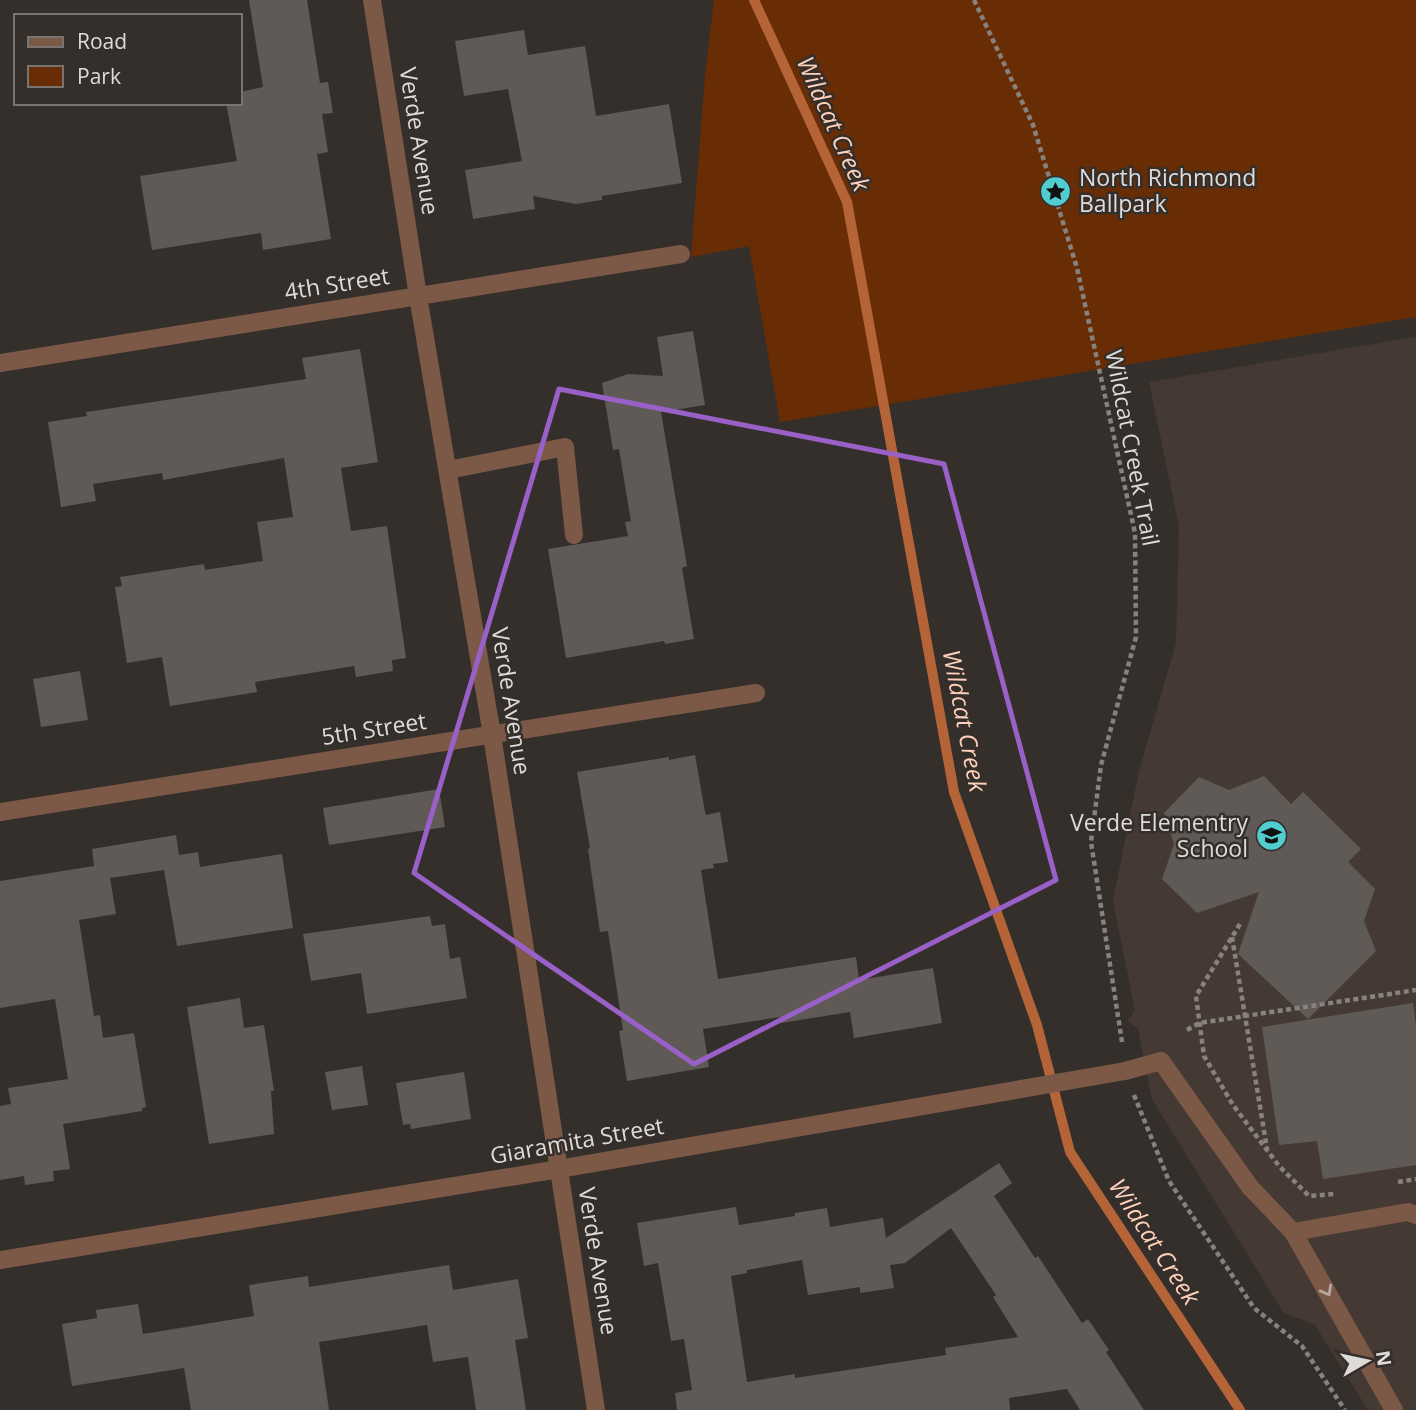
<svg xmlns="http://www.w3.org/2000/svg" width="1416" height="1410" font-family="'Open Sans',sans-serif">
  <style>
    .built { fill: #453934 }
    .green { fill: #692d06 }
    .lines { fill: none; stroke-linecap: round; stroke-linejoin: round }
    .stream { stroke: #b56438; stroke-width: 10 }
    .building { fill: #605a57; fill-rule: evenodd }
    .path { stroke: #878280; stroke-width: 4.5; stroke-dasharray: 5 3.5; stroke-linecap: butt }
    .service { stroke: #7c5847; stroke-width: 18 }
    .minor { stroke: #7c5847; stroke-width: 18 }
    .oneway { stroke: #b7a79f }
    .marked { fill: none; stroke: #9960c7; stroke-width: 5; stroke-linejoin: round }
    .labels { text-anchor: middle; stroke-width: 5; stroke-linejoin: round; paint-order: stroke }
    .street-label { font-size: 23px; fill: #dfdbd9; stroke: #352f2c }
    .poi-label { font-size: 23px; fill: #dfdbd9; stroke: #352f2c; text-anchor: start }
    .water-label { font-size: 24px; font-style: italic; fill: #fed0ba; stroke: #352f2c }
  </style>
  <rect width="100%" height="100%" fill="#352f2c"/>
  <path class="built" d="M1416,337V1410H1368L1315,1325L1283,1312L1152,1099L1138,1029L1128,1021L1135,1010L1113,901L1139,771L1176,643L1179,526L1149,382Z"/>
  <path class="green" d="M714,0H1416V317L780,422L749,246L691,257L705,76Z"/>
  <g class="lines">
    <path class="stream" d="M754,0L847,202L954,792L1037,1025L1070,1152L1240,1410"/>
  </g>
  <path class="building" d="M249,0H307L320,83L328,82L333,113L322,114L328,152L317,154L331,239L263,250L261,233L152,250L140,176L237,161L226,103H240V92L263,87Z
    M524,30L528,55L585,46L596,116L669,104L682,183L602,196V200L576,204L533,196L535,209L473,219L465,170L522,161L508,89L464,96L455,41Z
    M693,331L705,405L661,412L687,566L682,568L694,639L665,644L664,641L566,658L548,549L628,536L625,522L631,521L619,449L613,450L602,383L628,374L663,376L657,337Z
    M360,349L378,462L341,468L351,531L387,526L406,658L392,660L393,671L356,677L354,666L255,682L257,692L170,706L162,657L127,663L115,587L122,586L120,577L204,564L205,570L263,561L257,522L293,517L284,458L163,480L162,473L93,484L96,501L61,507L48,422L87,416L86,412L306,379L302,358Z
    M80,671L88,720L41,727L33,679Z
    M695,755L705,812L706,815L720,812L728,862L713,864L714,868L701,870L718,979L856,957L859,980L933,968L942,1023L854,1038L850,1012L781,1023L780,1017L703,1029L709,1067L627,1081L619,1031L623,1030L608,931L600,932L588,849L590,848L577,772L669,757V760Z
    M1264,776L1291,804L1303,792L1361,849L1348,862L1375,889L1364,921L1376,951L1308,1019L1238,954L1259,892L1197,913L1162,879L1174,844L1164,813L1199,777L1229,790Z
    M439,789L445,827L329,845L323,808Z
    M176,835L179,855L198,852L200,867L282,854L293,928L177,946L164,870L110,878L116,914L79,920L94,1016L100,1015L103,1038L134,1033L146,1107L142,1108V1111L63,1124L70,1169L53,1171L54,1181L25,1185L24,1176L0,1180V1106L11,1104L8,1088L68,1079L55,999L0,1008V881L94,866L92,849Z
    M430,916L432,926L445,924L450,959L460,957L467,998L367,1014L361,973L311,981L303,934Z
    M240,998L244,1028L264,1025L274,1091H271L274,1134L209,1144L187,1007Z
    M1413,1003L1416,1025V1165L1323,1179L1317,1141L1279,1145L1262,1027Z
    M362,1066L368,1105L332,1110L325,1072Z
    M464,1072L471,1119L411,1129L410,1124L403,1125L396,1083Z
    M999,1163L1012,1183L994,1196L1035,1258L1038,1256L1082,1323L1088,1319L1109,1350L1106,1352L1144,1410H1080L1067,1389L1009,1398L1010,1410H677L675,1393L692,1390L684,1339L671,1341L658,1263L644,1266L637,1223L736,1207L739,1225L795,1216V1213L827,1208L830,1227L883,1218L886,1238ZM951,1228L996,1295L993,1297L1018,1337L945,1348L946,1355L795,1378V1374L747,1382L731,1276L747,1273V1270L802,1260L808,1295L860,1287V1293L894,1288L890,1265L905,1263Z
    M449,1265L453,1290L518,1279L528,1338L515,1340L526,1410H476L468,1357L433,1362L427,1325L319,1342L329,1410H191L184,1368L72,1386L62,1324L97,1318L96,1310L138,1304L143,1334L254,1316L249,1285L308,1276L309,1287Z"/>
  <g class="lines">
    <path class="path" d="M974,0L1033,125L1077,268L1135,533L1136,637L1101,765L1091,842L1122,1042
      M1240,924L1196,996L1204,1056L1233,1105L1279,1166L1309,1196L1334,1194
      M1232,937L1267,1149
      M1187,1030L1199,1023L1416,990
      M1134,1095L1169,1181L1254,1308L1302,1346L1345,1410
      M1398,1182L1416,1179"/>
    <path class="service" d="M448,470L565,447L574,535
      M1161,1061L1250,1187L1293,1232L1394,1410
      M1293,1232L1408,1212L1416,1215"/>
    <path class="minor" d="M372,0L418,296L492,735L596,1410
      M0,363L681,254
      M0,812L756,693
      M0,1260L559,1169L1125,1071L1161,1061"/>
  </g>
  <defs><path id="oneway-chevron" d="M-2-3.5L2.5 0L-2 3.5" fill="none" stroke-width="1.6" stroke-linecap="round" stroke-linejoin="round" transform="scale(1.75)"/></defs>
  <use class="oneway" href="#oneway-chevron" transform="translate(1327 1291) rotate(61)"/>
  <path class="marked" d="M559,389L944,464L1056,880L694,1064L414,873Z"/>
  <defs>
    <symbol id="sight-disc" viewBox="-11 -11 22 22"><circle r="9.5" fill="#52cdcf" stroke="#352f2c"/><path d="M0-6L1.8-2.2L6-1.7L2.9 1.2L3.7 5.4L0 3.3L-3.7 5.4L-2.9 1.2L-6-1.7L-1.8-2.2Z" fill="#111"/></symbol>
    <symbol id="school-disc" viewBox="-11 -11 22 22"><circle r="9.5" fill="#52cdcf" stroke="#352f2c"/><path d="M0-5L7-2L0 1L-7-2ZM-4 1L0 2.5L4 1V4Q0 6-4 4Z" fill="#111"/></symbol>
  </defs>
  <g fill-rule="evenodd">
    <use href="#sight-disc" x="1038" y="174" width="35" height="35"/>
    <use href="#school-disc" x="1254" y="818" width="35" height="35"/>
  </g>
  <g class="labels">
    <g class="street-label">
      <text transform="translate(419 141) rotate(81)" y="8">Verde Avenue</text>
      <text transform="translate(337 284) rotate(-9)" y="8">4th Street</text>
      <text transform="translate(1132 448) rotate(79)" y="8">Wildcat Creek Trail</text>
      <text transform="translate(511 701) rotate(81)" y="8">Verde Avenue</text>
      <text transform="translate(374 729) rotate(-9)" y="8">5th Street</text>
      <text transform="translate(577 1141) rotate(-10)" y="8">Giaramita Street</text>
      <text transform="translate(598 1261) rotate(81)" y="8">Verde Avenue</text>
    </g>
    <g class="poi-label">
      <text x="1079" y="186">North Richmond<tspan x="1079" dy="26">Ballpark</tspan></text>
      <text x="1248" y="831" text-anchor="end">Verde Elementry<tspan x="1248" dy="26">School</tspan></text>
    </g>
    <g class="water-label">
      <text transform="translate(833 124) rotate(66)" y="8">Wildcat Creek</text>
      <text transform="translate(964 721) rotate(79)" y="8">Wildcat Creek</text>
      <text transform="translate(1154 1242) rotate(57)" y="8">Wildcat Creek</text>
    </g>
  </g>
  <rect x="14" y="14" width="228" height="91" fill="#352f2c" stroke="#797471" stroke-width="2"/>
  <rect x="28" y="37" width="35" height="10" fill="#7c5847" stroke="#797471" stroke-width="2"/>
  <text x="77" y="49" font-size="21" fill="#dfdbd9">Road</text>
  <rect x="28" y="66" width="35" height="21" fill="#692d06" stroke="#797471" stroke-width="2"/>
  <text x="77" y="84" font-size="21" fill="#dfdbd9">Park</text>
  <g transform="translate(1367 1361) rotate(81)" stroke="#352f2c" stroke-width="5" paint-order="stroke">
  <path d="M0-5L12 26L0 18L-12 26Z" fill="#dfdbd9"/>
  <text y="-10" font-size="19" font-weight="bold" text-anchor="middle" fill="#dfdbd9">N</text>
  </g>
</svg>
